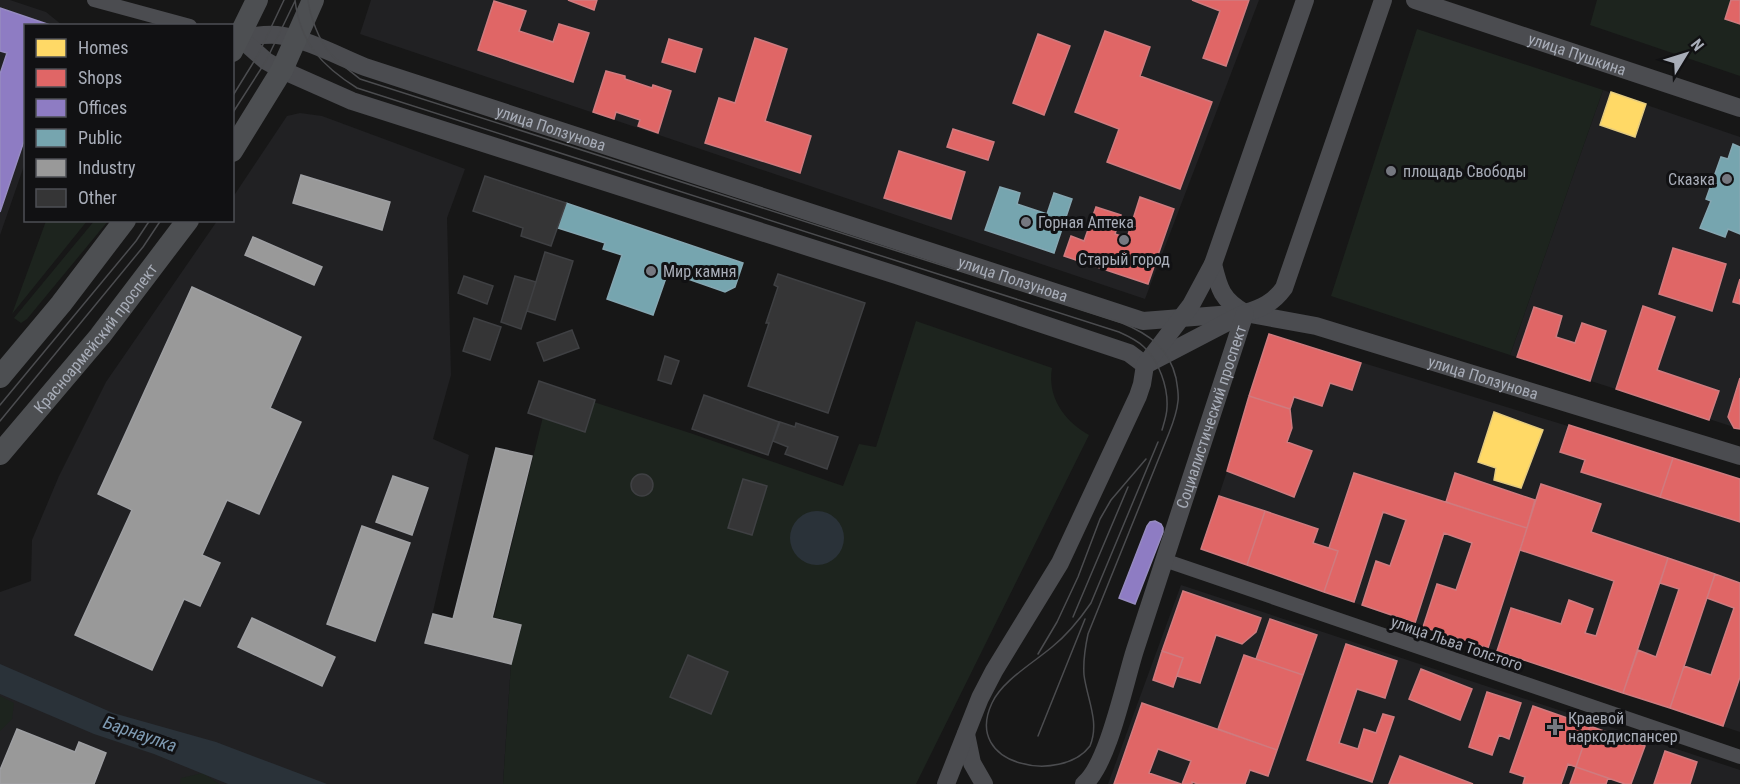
<svg xmlns="http://www.w3.org/2000/svg" width="1740" height="784" font-family="'Roboto Condensed',sans-serif">
  <style>
    .built { fill: #212123 }
    .green { fill: #1d241e }
    .water { fill: #2a3239 }
    .homes { fill: #ffd966; stroke: #e5cc7f; stroke-width: 1.5 }
    .shops { fill: #e06666; stroke: #cf7b7f; stroke-width: 1.5 }
    .offices { fill: #8e7cc3; stroke: #968bc0; stroke-width: 1.5 }
    .public { fill: #76a5af; stroke: #85a7b2; stroke-width: 1.5 }
    .industry { fill: #999; stroke: #9e9fa2; stroke-width: 1.5 }
    .building { fill: #353536; stroke: #3f4043; stroke-width: 1.5 }
    .lines { fill: none; stroke-linecap: round; stroke-linejoin: round }
    .minor { stroke: #4b4c50; stroke-width: 14 }
    .tertiary { stroke: #4b4c50; stroke-width: 18 }
    .primary { stroke: #4d4f52; stroke-width: 22 }
    .tram { stroke: #4b4c4f; stroke-width: 1.5 }
    .poi-dot { fill: #757880; stroke: #111113; stroke-width: 2 }
    .labels { text-anchor: middle; stroke-width: 6; stroke-linejoin: round; paint-order: stroke }
    .street-label { font-size: 16px; fill: #a8adb8; stroke: #111113 }
    .poi-label { font-size: 16px; fill: #a8adb8; stroke: #111113; text-anchor: start }
    .water-label { font-size: 18px; font-style: italic; fill: #7f9bb3; stroke: #111113 }
  </style>
  <rect width="100%" height="100%" fill="#171717"/>
  <path class="built" d="M0,0H10L46,12L62,25L26,26L25,163L0,235Z
    M371,0H1259L1145,299L360,34Z
    M1603,90L1740,137V429L1510,355Z
    M300,113L322,116L465,169L447,218L451,375L433,439L469,455L426,642L511,664L503,784H0V592L31,581L32,540L59,476L106,382L217,221L232,220L233,197L287,116Z
    M1269,334L1740,479V732L1423,627L1201,549L1227,471Z
    M1181,585L1740,770V784H1108Z"/>
  <path class="green" d="M1597,0H1731L1725,19L1740,24V76L1590,25Z
    M1417,29L1603,90L1510,355L1331,296Z
    M46,220L87,221L12,314L46,221Z
    M95,220L108,221L27,319L21,323L14,318Z
    M916,321L1052,368C1047,397 1064,421 1089,435L916,784H503L511,664L522,625L494,617L550,388L690,433L843,486L859,444L876,447Z
    M0,696L14,703L12,719L0,731Z
    M203,773L219,784H180L181,778Z"/>
  <path class="water" d="M790 538a27 27 0 1 1 54 0a27 27 0 1 1-54 0Z
    M0,664L113,713L216,742L327,784H228L154,754L94,734L0,694Z"/>
  <path class="homes" d="M1611,92L1646,104L1635,137L1600,125Z
    M1494,412L1543,430L1521,488L1494,480L1496,468L1478,462Z"/>
  <path class="shops" d="M568,0H597L594,10Z
    M1192,0H1249L1226,66L1203,58L1220,11Z
    M1731,0H1740V24L1725,19Z
    M494,1L526,11L519,31L553,42L559,24L589,33L573,82L478,50Z
    M1105,31L1150,47L1140,76L1212,102L1180,189L1107,162L1119,129L1075,112Z
    M1038,34L1070,46L1044,115L1013,103Z
    M755,38L787,49L765,121L811,136L800,173L705,143L719,98L735,103Z
    M669,39L702,49L695,72L662,62Z
    M606,71L625,76V79L652,88L653,85L671,91L658,133L638,126L640,120L616,112L614,119L593,112Z
    M953,129L994,142L988,160L947,147Z
    M899,151L965,172L951,219L884,198Z
    M1140,197L1174,209L1148,284L1064,256L1071,236L1084,241L1096,207L1121,215L1115,234L1127,238Z
    M1673,248L1726,264L1712,311L1659,294Z
    M1740,279V304L1733,302Z
    M1643,306L1675,317L1657,370L1719,391L1709,420L1616,389Z
    M1534,307L1562,316L1556,337L1575,343L1582,323L1606,331L1590,381L1517,357Z
    M1269,334L1361,363L1352,390L1330,383L1322,406L1294,397L1290,409L1249,396Z
    M1740,378V429L1734,428L1728,417Z
    M1249,396L1290,409L1292,428L1287,442L1312,451L1294,497L1227,471Z
    M1569,425L1673,458L1660,497L1581,472L1585,460L1560,452Z
    M1673,458L1740,479V522L1660,497Z
    M1354,473L1527,528L1488,648L1423,627L1437,584L1456,590L1472,543L1444,533L1415,623L1362,605L1376,561L1390,566L1406,520L1383,512L1354,602L1324,592L1338,551L1329,548Z
    M1455,473L1535,500L1527,528L1446,502Z
    M1541,484L1601,504L1591,532L1668,558L1623,693L1497,651L1511,608L1561,624L1569,600L1593,609L1585,633L1596,636L1614,581L1520,550Z
    M1219,496L1265,511L1247,565L1201,549Z
    M1265,511L1318,529L1313,543L1338,551L1324,592L1247,565Z
    M1668,558L1715,574L1670,708L1623,693L1638,650L1656,657L1679,589L1660,583Z
    M1715,574L1740,583V677L1723,726L1670,708L1684,666L1711,675L1734,608L1707,598Z
    M1183,591L1261,618L1256,632L1242,644L1216,635L1200,683L1177,676L1183,658L1162,651Z
    M1270,619L1317,635L1303,675L1256,659Z
    M1346,644L1397,661L1385,698L1357,689L1339,743L1358,749L1364,729L1376,733L1383,714L1394,717L1372,782L1307,760Z
    M1162,651L1183,658L1173,687L1153,680Z
    M1244,655L1303,675L1277,750L1218,729Z
    M1421,669L1472,689L1460,720L1409,699Z
    M1487,692L1521,703L1509,739L1499,735L1492,755L1469,747Z
    M1142,703L1277,750L1268,776L1250,770L1245,784H1198L1192,782V784H1182L1191,761L1158,749L1149,773L1181,784H1114Z
    M1533,706L1590,726L1576,767L1568,764L1561,784H1523L1525,777L1510,772Z
    M1590,726L1645,746L1631,784H1625L1576,767Z
    M1665,751L1697,762L1690,784H1654Z
    M1400,756L1473,784H1389Z
    M1576,767L1608,778L1606,784H1570Z"/>
  <path class="offices" d="M0,8L53,26H26V135L0,212V74L7,53L0,51Z
    M1155,521L1161,524L1163,528V532L1135,604L1119,598L1147,526L1150,522Z"/>
  <path class="public" d="M1733,144L1740,147V234L1728,229L1725,237L1700,228L1711,201L1706,199L1721,157L1728,159Z
    M1000,187L1020,193L1017,204L1047,214L1054,193L1072,199L1054,253L985,230Z
    M566,203L743,263L735,287L725,292L668,272L653,315L607,299L622,255L603,249L605,243L558,228Z"/>
  <path class="industry" d="M301,175L390,202L382,230L293,203Z
    M253,237L322,267L314,285L245,255Z
    M192,287L301,337L270,408L301,422L259,514L227,500L202,555L220,563L200,606L184,599L152,670L75,635L132,510L98,494Z
    M496,448L532,456L492,618L521,625L511,664L425,643L433,614L453,619Z
    M393,476L428,488L412,535L376,522Z
    M362,526L410,543L375,641L327,624Z
    M252,618L335,657L322,686L238,647Z
    M17,729L75,752L79,742L106,753L94,784H0V770Z"/>
  <path class="building" d="M485,176L566,203L551,246L521,236L523,228L473,211Z
    M545,252L573,261L555,320L527,311Z
    M778,274L865,303L828,413L748,386L769,323H766L778,287L774,285Z
    M464,276L493,286L487,304L458,293Z
    M515,276L536,282L521,329L501,322Z
    M474,318L501,327L490,360L463,351Z
    M572,330L579,348L544,361L537,343Z
    M665,356L679,361L671,384L658,380Z
    M539,381L595,400L585,432L528,413Z
    M704,395L779,422L768,455L692,429Z
    M780,422L795,427L796,423L838,437L827,469L785,454L788,447L773,441Z
    M631 485a11 11 0 1 1 22 0a11 11 0 1 1-22 0Z
    M743,479L767,486L752,535L728,528Z
    M688,655L728,672L711,714L670,697Z"/>
  <g class="lines">
    <path class="minor" d="M94,0L190,26
      M1164,560L1740,757"/>
    <g class="tertiary">
      <path id="s1" d="M1415,0L1740,108"/>
      <path id="s2" d="M240,38C252,36 264,34 277,35C305,38 338,56 365,67L1143,321L1245,313L1316,326L1740,456"/>
      <path d="M240,38L266,61L282,70L352,101L896,275L1129,353L1145,365"/>
      <path d="M1213,264C1219,289 1222,300 1245,313"/>
      <path d="M1149,363L1245,313C1262,308 1273,303 1284,288L1383,0"/>
      <path d="M966,734L972,763L984,784"/>
      <path d="M946,784L980,698L994,671L1060,563L1138,396L1142,384L1145,365L1191,305L1213,264L1305,0"/>
      <path id="s3" d="M1084,784C1108,765 1125,681 1135,650C1171,537 1208,425 1245,313"/>
    </g>
    <g class="primary">
      <path d="M232,51L257,0"/>
      <path d="M232,151L282,70L313,0"/>
      <path d="M0,377L61,304L125,220"/>
      <path id="s4" d="M0,454L100,336L188,220"/>
    </g>
    <path class="tram" d="M295,0C300,43 322,66 357,88L1119,332C1128,336 1137,340 1144,347C1159,361 1168,387 1167,407C1167,415 1164,423 1162,430
      M308,0C310,16 319,41 330,53C339,63 350,71 360,79L1122,323C1149,334 1169,348 1176,378C1177,385 1179,394 1178,401C1177,412 1173,423 1169,433L1088,634C1085,648 1083,661 1084,675C1087,699 1100,722 1090,746C1062,784 962,767 992,703C1002,681 1033,663 1052,647C1067,635 1080,619 1091,603L1158,442
      M232,97L258,55L284,0
      M232,114L266,61L295,1
      M0,405L136,241L150,220
      M0,421L143,247L161,220
      M1073,617L1128,487
      M1038,654L1057,622L1078,577L1100,519L1111,500L1146,459
      M1038,736L1085,619"/>
  </g>
  <g class="poi-dot">
    <circle cx="1391" cy="171" r="6"/>
    <circle cx="1727" cy="179" r="6"/>
    <circle cx="1026" cy="222" r="6"/>
    <circle cx="1124" cy="240" r="6"/>
    <circle cx="651" cy="271" r="6"/>
    <path d="M1552 718h6v6h6v6h-6v6h-6v-6h-6v-6h6z"/>
  </g>
  <g class="labels">
    <g class="street-label">
      <text dy="6" stroke="none"><textPath href="#s1" startOffset="171">улица Пушкина</textPath></text>
      <text dy="6" stroke="none"><textPath href="#s2" startOffset="327">улица Ползунова</textPath></text>
      <text dy="6" stroke="none"><textPath href="#s2" startOffset="813">улица Ползунова</textPath></text>
      <text dy="6" stroke="none"><textPath href="#s4" startOffset="150">Красноармейский проспект</textPath></text>
      <text dy="6" stroke="none"><textPath href="#s2" startOffset="1299">улица Ползунова</textPath></text>
      <text dy="6" stroke="none"><textPath href="#s3" startOffset="390">Социалистический проспект</textPath></text>
      <text transform="translate(1457 643) rotate(19)" y="6">улица Льва Толстого</text>
    </g>
    <g class="poi-label">
      <text x="1403" y="177">площадь Свободы</text>
      <text x="1715" y="185" text-anchor="end">Сказка</text>
      <text x="1038" y="228">Горная Аптека</text>
      <text x="1124" y="265" text-anchor="middle">Старый город</text>
      <text x="663" y="277">Мир камня</text>
      <text x="1568" y="724">Краевой<tspan x="1568" dy="18">наркодиспансер</tspan></text>
    </g>
    <g class="water-label">
      <text transform="translate(140 734) rotate(19)" y="6">Барнаулка</text>
    </g>
  </g>
  <rect x="24" y="24" width="210" height="198" fill="#111113" stroke="#4d4f55" stroke-width="1.5"/>
  <rect x="36" y="39" width="30" height="18" fill="#ffd966" stroke="#4d4f55" stroke-width="1.5"/>
  <text x="78" y="54" font-size="18" fill="#a8adb8">Homes</text>
  <rect x="36" y="69" width="30" height="18" fill="#e06666" stroke="#4d4f55" stroke-width="1.5"/>
  <text x="78" y="84" font-size="18" fill="#a8adb8">Shops</text>
  <rect x="36" y="99" width="30" height="18" fill="#8e7cc3" stroke="#4d4f55" stroke-width="1.5"/>
  <text x="78" y="114" font-size="18" fill="#a8adb8">Offices</text>
  <rect x="36" y="129" width="30" height="18" fill="#76a5af" stroke="#4d4f55" stroke-width="1.5"/>
  <text x="78" y="144" font-size="18" fill="#a8adb8">Public</text>
  <rect x="36" y="159" width="30" height="18" fill="#999999" stroke="#4d4f55" stroke-width="1.5"/>
  <text x="78" y="174" font-size="18" fill="#a8adb8">Industry</text>
  <rect x="36" y="189" width="30" height="18" fill="#353536" stroke="#4d4f55" stroke-width="1.5"/>
  <text x="78" y="204" font-size="18" fill="#a8adb8">Other</text>
  <g transform="translate(1686 54) rotate(52)" stroke="#111113" stroke-width="4.5" paint-order="stroke">
  <path d="M0-4.5L10 22L0 15L-10 22Z" fill="#a8adb8"/>
  <text y="-9" font-size="16" font-weight="bold" text-anchor="middle" fill="#a8adb8">N</text>
  </g>
</svg>
